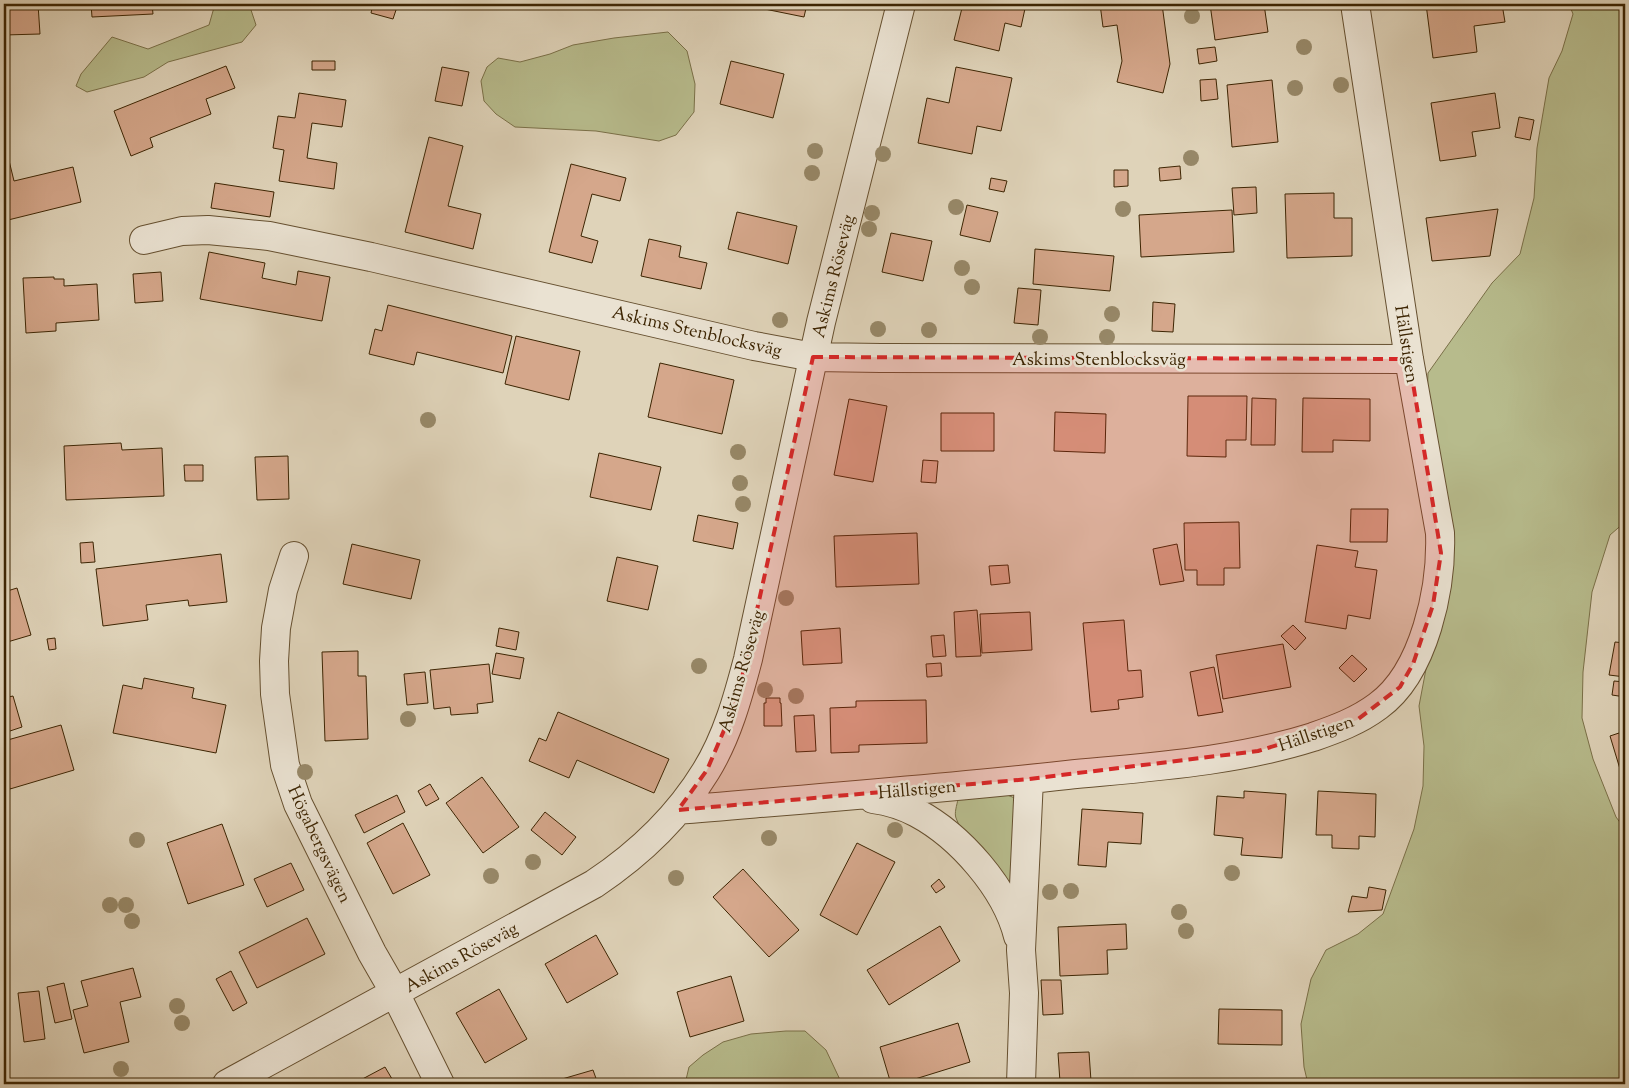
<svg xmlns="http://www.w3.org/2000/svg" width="1629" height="1088" font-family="'Sorts Mill Goudy',serif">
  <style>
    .green { fill: #b7bb8c; stroke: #7a7048 }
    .building { fill: #d5a78b; stroke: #3d2503 }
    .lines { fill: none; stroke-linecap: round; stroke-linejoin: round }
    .minor-casing { stroke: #665030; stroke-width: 30 }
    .minor { stroke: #eae2d2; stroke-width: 28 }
    .tree { fill: #978868 }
    .marked { fill: #d62828; fill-opacity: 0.2; stroke: #d62828; stroke-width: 4; stroke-dasharray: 10 6; stroke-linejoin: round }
    .labels { text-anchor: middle; stroke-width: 5; stroke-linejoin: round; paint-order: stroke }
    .street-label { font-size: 18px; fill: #3d2503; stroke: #eae2d2 }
  </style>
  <rect width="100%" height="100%" fill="#dfd3b9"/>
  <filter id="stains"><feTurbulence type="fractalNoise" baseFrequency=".004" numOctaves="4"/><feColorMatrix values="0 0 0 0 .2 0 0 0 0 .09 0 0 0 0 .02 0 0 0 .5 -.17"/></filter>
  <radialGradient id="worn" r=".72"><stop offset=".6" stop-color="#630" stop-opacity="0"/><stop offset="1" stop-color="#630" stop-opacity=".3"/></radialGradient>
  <path class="green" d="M215,4H249L256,25L242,42L168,62L144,77L87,92L76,86L81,74L112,37L148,49L209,25Z
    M1569,4H1625V522L1610,535L1592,592L1583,672L1582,718L1593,759L1616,817L1625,829V1084H1308L1304,1067L1301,1024L1311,979L1326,950L1358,934L1383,914L1414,829L1423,786L1424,746L1419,706L1426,669L1443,612L1427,400L1428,373L1492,283L1520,254L1534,198L1537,148L1549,78L1562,51L1573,14Z
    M668,32L687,51L695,84L694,112L676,135L659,141L596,131L515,127L496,114L484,101L481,81L487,67L498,58L520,62L550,54L573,45L614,38Z
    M999,792L1015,798L1013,886C996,870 964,840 956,818C954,813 957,805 958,799Z
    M786,1031H805L826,1050L842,1084H685L689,1067L703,1055L723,1042L751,1034Z"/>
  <path class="building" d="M4,4H38L40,34L4,35Z
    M91,4H152L153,14L92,17Z
    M373,4H398L393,19L371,13Z
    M740,4H807L804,17Z
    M963,4H1026L1021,27L1005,23L999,51L954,40Z
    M1100,4H1162L1170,64L1163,93L1117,82L1122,61L1117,25L1103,27Z
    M1210,4H1264L1268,32L1215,40Z
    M1426,4H1502L1505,22L1474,26L1477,52L1433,58Z
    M1215,47L1217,61L1199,64L1197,49Z
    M312,61H335V70H312Z
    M731,61L784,74L773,118L720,104Z
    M226,66L235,88L206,99L211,114L150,138L153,147L131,156L114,111Z
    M442,67L469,72L462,106L435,101Z
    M956,67L1012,78L1001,131L977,126L972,154L918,143L927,98L949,103Z
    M1216,79L1218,99L1201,101L1200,80Z
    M1272,80L1278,142L1232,147L1227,85Z
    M299,93L346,100L342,127L312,123L307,158L337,163L334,189L279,181L284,150L273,148L278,116L295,118Z
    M1495,93L1500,128L1472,132L1476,156L1440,161L1431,103Z
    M1519,117L1534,120L1530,140L1515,137Z
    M429,137L463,146L448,206L481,214L473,249L405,232Z
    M4,140L14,181L73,167L81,202L4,221Z
    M571,164L626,178L620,201L592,194L581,236L598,241L592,263L549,252Z
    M1180,166L1181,179L1160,181L1159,168Z
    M1114,170H1128V186L1114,187Z
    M991,178L1007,181L1004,192L989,189Z
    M215,183L274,192L270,217L211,208Z
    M1256,187L1257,213L1234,215L1232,188Z
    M1334,193V218H1352V256L1287,258L1285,194Z
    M967,205L998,212L990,242L960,235Z
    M1498,209L1490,256L1432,261L1426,218Z
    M1232,210L1234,252L1141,257L1139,215Z
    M737,212L797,226L788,264L728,249Z
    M891,233L932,241L923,281L882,272Z
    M649,239L681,246L679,257L707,263L701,289L641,276Z
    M1035,249L1114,256L1110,291L1033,284Z
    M209,252L265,263L262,278L296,285L298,271L330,277L322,321L200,299Z
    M161,272L163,301L135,303L133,274Z
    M54,277V279H64V286L97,284L99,320L56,323V331L26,333L23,278Z
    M1018,288L1041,290L1038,325L1014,323Z
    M1153,302L1175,304L1173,332L1152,331Z
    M388,305L512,336L503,373L417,352L414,365L369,354L375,329L382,331Z
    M516,336L580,351L569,400L505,384Z
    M660,363L734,380L722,434L648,417Z
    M1188,396H1247L1246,440H1226V457L1187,456Z
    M1252,398L1276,399L1275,445H1251Z
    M1303,398L1370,399V441L1333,440V452H1302Z
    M849,399L887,406L873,482L834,475Z
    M1055,412L1106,414L1105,453L1054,451Z
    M941,413H994V451H941Z
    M121,443L122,450L162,448L164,496L66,500L64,446Z
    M599,453L661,467L651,510L590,497Z
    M288,456L289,499L257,500L255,457Z
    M923,460L938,461L936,483L921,482Z
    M184,465H203V481H185Z
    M1351,509H1388L1387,542H1350Z
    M698,515L738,523L733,549L693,541Z
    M1239,522L1240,568H1224V585H1197V570H1185L1184,523Z
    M917,533L919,584L836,587L834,536Z
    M93,542L95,562L81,563L80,543Z
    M352,544L420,560L411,599L343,584Z
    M1177,544L1184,581L1160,585L1153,549Z
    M1317,545L1358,551L1355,567L1377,570L1370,619L1348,615L1346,629L1305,622Z
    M221,554L227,602L189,606L188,600L146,605L148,620L103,626L96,569Z
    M617,557L658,566L648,610L607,601Z
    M1008,565L1010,583L991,585L989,566Z
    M17,588L31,635L4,643V592Z
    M977,610L981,656L956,657L954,612Z
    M1030,612L1032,650L982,653L980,614Z
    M1124,620L1128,671L1141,670L1143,697L1118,700L1119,709L1091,712L1083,623Z
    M1293,625L1306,638L1295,650L1281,636Z
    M499,628L519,632L516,650L496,646Z
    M840,628L842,663L803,665L801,631Z
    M944,635L946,656L933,657L931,636Z
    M55,638L56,649L49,650L47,639Z
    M1615,642L1625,643V677L1609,675Z
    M1283,644L1291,687L1223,699L1216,655Z
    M358,651V676H366L368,739L325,741L322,652Z
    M496,653L524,658L520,679L492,674Z
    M1352,655L1367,669L1354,682L1339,668Z
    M941,663L942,676L927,677L926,664Z
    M489,664L493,702L477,704L478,713L451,715L450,707L434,709L430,670Z
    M1214,667L1223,712L1198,716L1190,672Z
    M425,672L428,703L407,705L404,674Z
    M144,678L194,688L192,698L226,705L216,753L113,733L123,685L142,689Z
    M1614,681L1625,682V697L1612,695Z
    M13,696L22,727L4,733V698Z
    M766,698H780V703H781L782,726H764V703H766Z
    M926,700L927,743L859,745V752L831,753L830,708L856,707V701Z
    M558,712L669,759L654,793L577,760L569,778L529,761L539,738L546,741Z
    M814,715L816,751L796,752L794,716Z
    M61,725L74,770L10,789L4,768V741Z
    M1625,731V767L1620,769L1610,736Z
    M482,777L519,827L483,853L446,803Z
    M430,784L439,799L426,806L418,791Z
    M1244,791L1286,794L1282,858L1241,855L1243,838L1214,835L1217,796L1244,798Z
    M1318,791L1376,794L1375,837L1359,836V849L1332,848V835H1316Z
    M397,795L405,812L364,833L355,815Z
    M1082,809L1143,813L1141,844L1108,842L1106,867L1078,865Z
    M545,812L576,837L562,855L531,830Z
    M403,823L430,875L393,894L367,843Z
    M222,824L244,885L188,904L167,843Z
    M857,843L895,862L857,935L820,915Z
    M291,863L304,890L267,907L254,879Z
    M743,869L799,930L769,957L713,897Z
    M939,879L945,887L936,893L931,886Z
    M1369,887L1386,890L1382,910L1348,912L1352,896L1367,898Z
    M307,918L325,954L257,988L239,952Z
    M1126,924L1127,949L1107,950L1108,974L1060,976L1058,927Z
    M940,926L960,961L889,1005L867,970Z
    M596,935L618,974L567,1003L545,964Z
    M133,968L141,997L120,1002L129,1042L84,1053L73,1010L88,1006L81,981Z
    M231,971L247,1003L233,1011L216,979Z
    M731,976L744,1021L690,1037L677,992Z
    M1041,980H1061L1063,1014L1043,1015Z
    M64,983L72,1019L55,1023L47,987Z
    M499,989L527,1039L485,1063L456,1013Z
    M39,991L45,1039L24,1042L18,993Z
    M1219,1009L1282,1010V1045L1218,1044Z
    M958,1023L970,1062L899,1084H891L880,1047Z
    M1089,1052L1091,1081L1060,1082L1058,1053Z
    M385,1067L395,1084H353Z
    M593,1070L598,1084H545Z"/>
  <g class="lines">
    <defs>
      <path id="minor" d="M144,240L182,231L208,230L269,236L371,257L754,346L813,357L881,358L1409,359
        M294,556L283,590L276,628L274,661L275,694L285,765L298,804L372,953L395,993L440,1084
        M873,799C888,801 904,806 917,813C960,836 1006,888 1018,936
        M678,810C808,799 938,789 1067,775C1149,767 1234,762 1313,737C1336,729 1358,721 1378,706C1425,672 1442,587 1440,533L1409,359L1355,4
        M227,1084L594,884C639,854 678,817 706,771C727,737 738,697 748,659L821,322L901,4
        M1021,1084L1024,993L1021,950L1029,779"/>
    </defs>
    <use href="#minor" class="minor-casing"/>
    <use href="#minor" class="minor"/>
  </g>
  <g class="tree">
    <circle cx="1192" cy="16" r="8"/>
    <circle cx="1304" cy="47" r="8"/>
    <circle cx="1341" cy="85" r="8"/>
    <circle cx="1295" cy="88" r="8"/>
    <circle cx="815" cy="151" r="8"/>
    <circle cx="883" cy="154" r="8"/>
    <circle cx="1191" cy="158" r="8"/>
    <circle cx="812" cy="173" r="8"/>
    <circle cx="956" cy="207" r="8"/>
    <circle cx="1123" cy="209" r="8"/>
    <circle cx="872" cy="213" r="8"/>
    <circle cx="869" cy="229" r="8"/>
    <circle cx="962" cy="268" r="8"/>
    <circle cx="972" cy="287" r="8"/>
    <circle cx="1112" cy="314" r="8"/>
    <circle cx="780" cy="320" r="8"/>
    <circle cx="878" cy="329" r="8"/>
    <circle cx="929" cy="330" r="8"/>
    <circle cx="1040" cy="337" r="8"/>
    <circle cx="1107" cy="337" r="8"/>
    <circle cx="428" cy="420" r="8"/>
    <circle cx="738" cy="452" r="8"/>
    <circle cx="740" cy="483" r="8"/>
    <circle cx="743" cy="504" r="8"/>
    <circle cx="786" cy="598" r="8"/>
    <circle cx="699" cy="666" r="8"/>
    <circle cx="765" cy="690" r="8"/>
    <circle cx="796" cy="696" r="8"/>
    <circle cx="408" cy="719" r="8"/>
    <circle cx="305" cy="772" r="8"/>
    <circle cx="895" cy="830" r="8"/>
    <circle cx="769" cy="838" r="8"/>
    <circle cx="137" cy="840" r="8"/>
    <circle cx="533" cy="862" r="8"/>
    <circle cx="1232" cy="873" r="8"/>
    <circle cx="491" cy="876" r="8"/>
    <circle cx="676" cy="878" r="8"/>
    <circle cx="1071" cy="891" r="8"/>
    <circle cx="1050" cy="892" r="8"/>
    <circle cx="110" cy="905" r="8"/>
    <circle cx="126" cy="905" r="8"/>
    <circle cx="1179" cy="912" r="8"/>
    <circle cx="132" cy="921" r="8"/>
    <circle cx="1186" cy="931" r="8"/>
    <circle cx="177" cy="1006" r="8"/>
    <circle cx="182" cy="1023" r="8"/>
    <circle cx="121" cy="1069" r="8"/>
  </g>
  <path class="marked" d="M813,357L1409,359L1441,553L1433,605L1413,664L1400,687L1357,720L1258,751L1029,779L678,810L707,770L737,700Z"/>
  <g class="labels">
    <g class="street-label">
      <text transform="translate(833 276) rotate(-76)" y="6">Askims Röseväg</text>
      <text transform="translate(697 331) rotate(13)" y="6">Askims Stenblocksväg</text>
      <text transform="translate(1407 344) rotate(81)" y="6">Hällstigen</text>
      <text x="1099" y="365">Askims Stenblocksväg</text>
      <text transform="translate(741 671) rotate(-74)" y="6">Askims Röseväg</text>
      <text transform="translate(1316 733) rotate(-19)" y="6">Hällstigen</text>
      <text transform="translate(917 789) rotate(-5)" y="6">Hällstigen</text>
      <text transform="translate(320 844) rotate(65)" y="6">Högabergsvägen</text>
      <text transform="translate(461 957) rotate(-29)" y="6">Askims Röseväg</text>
    </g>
  </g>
  <rect width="1629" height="1088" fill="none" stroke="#dfd3b9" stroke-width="20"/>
  <rect x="5" y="5" width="1619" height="1078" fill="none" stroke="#3d2503" stroke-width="2.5"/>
  <rect x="10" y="10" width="1609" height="1068" fill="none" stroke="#3d2503"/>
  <rect width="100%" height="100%" filter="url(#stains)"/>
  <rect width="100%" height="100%" fill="url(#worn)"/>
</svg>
